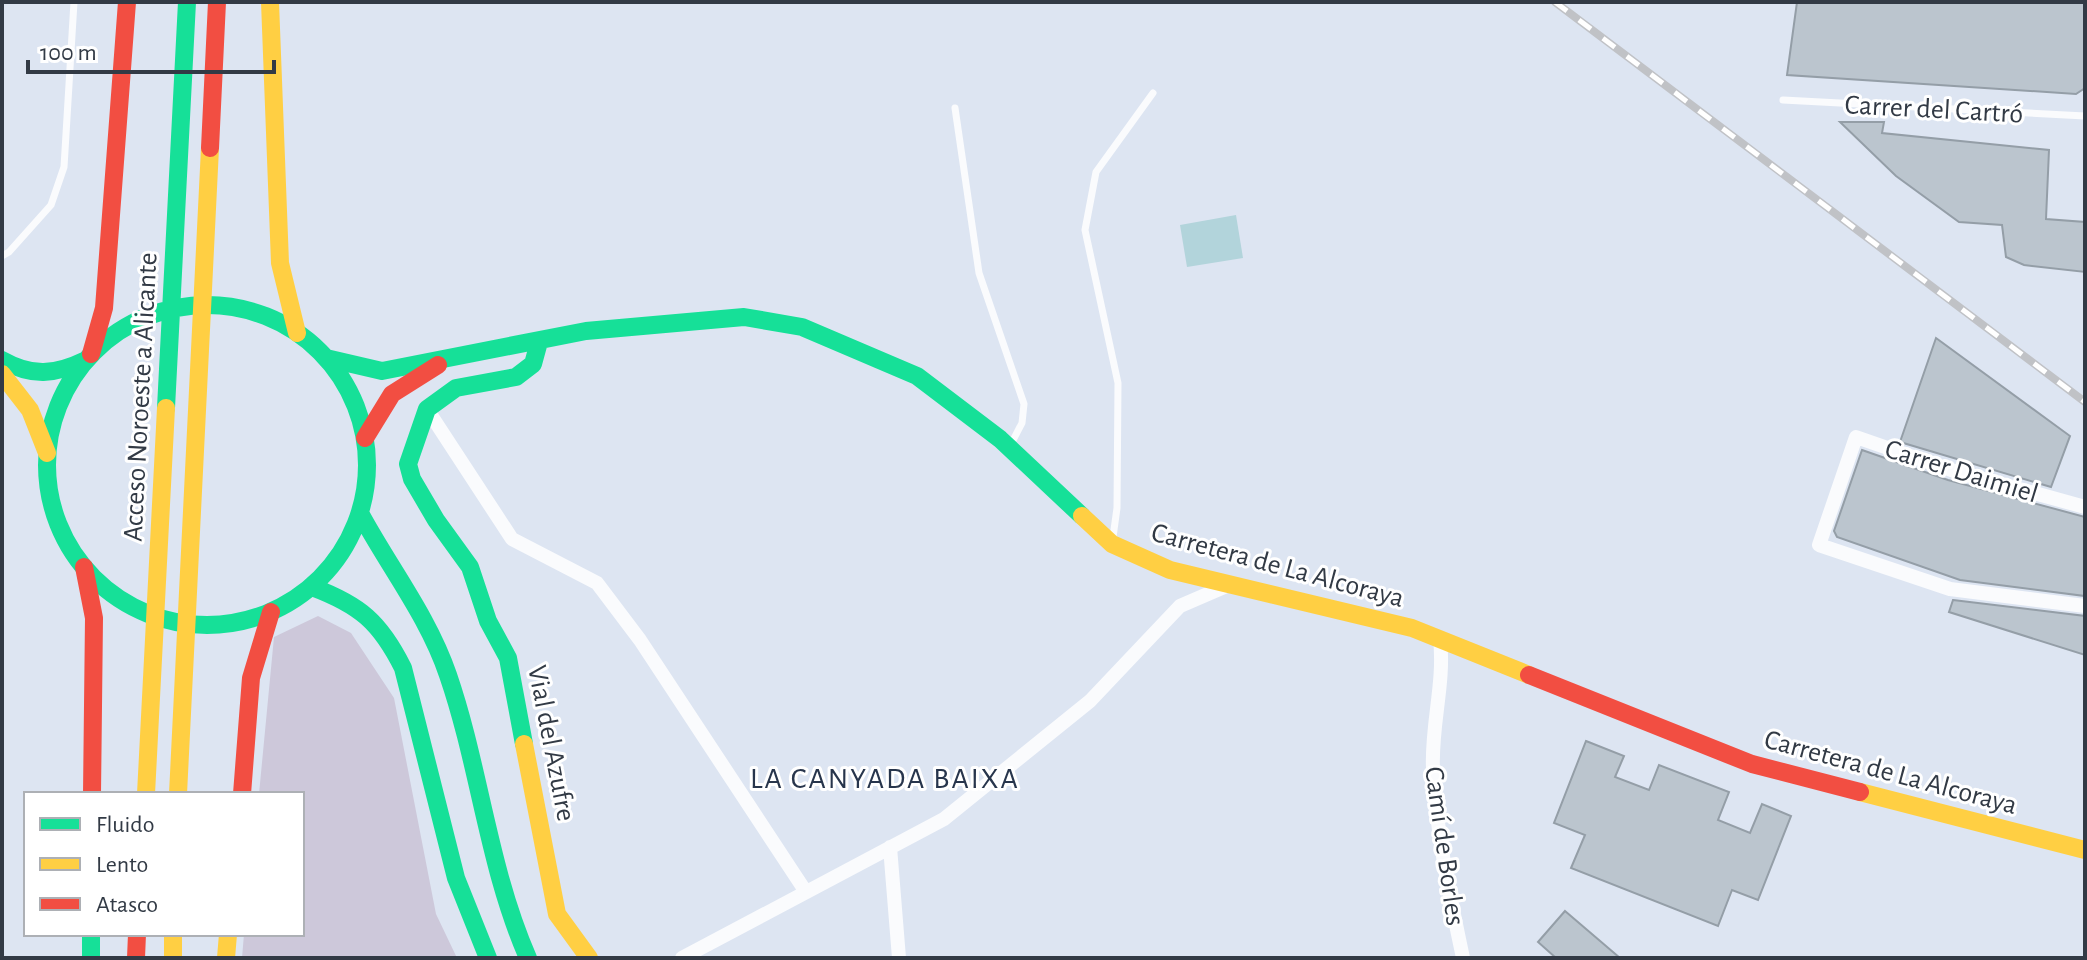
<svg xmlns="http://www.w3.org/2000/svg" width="2087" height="960" font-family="'Alegreya Sans',sans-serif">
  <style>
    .green { fill: #cdc8da }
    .water { fill: #b2d4db }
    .building { fill: #bbc5ce; stroke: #949ea7; stroke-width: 2 }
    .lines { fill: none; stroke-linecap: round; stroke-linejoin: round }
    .lane { stroke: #fafbfd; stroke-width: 7 }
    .street { stroke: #fafbfd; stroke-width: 14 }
    .fast { stroke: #16e098; stroke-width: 18 }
    .slow { stroke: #ffcf43; stroke-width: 18 }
    .jam { stroke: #f24e42; stroke-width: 18 }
    .rail-casing { stroke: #c0c2c6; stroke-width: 8 }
    .rail { stroke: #fff; stroke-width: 5; stroke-dasharray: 15; stroke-linecap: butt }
    .labels { text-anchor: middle; stroke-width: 6; stroke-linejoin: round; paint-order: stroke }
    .street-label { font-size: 28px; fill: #323a45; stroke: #fff }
    .neighbourhood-label { font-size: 30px; letter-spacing: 2px; fill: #27354c; stroke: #fff }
  </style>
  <rect width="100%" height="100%" fill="#dde5f2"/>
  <path class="green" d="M318,616L351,633L394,698L436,914L457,958H242L244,934H302V794H259L274,637Z"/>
  <path class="water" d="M1236,215L1243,258L1187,267L1180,225Z"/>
  <path class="building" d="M1797,2H2085V88L2076,94L1787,75Z
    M1840,122H1884L1882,133L2049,150L2046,219L2085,222V272L2024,265L2006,257L2002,225L1959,222L1896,176Z
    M1936,338L2070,436L2051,487L1900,442Z
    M1862,450L1948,480L2085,517V596L1960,580L1837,537L1834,531Z
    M1953,600L2085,616V655L1949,612Z
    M1586,741L1624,756L1615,777L1649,790L1659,765L1729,792L1718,820L1750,833L1762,804L1791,816L1758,900L1732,890L1718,926L1571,868L1585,835L1554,823Z
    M1565,911L1620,958H1556L1538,942Z"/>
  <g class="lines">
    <path class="lane" d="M1783,100L2085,116
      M955,108L979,273L1024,404L1022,423L1010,446
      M2,256L9,252L51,205L64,167L74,2
      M1113,537L1117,508L1118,383L1085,230L1096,172L1153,93"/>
    <path class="street" d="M427,409L512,539L597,583L640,640L806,892
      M2085,507L1951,470L1856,437L1819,545L1950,589L2085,606
      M1440,639C1445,683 1431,725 1433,768C1436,832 1450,896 1463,958
      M890,847L899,958
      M682,958L944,819L1090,701L1180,606L1231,584"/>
    <path class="fast" d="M47 465a160 160 0 1 1 320 0a160 160 0 1 1-320 0Z
      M326,358L382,371L586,331L744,317L802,327L917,376L1000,439L1082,516
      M2,360C32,377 55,375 86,360
      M166,408L187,2
      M360,513C389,567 428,616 448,675C480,768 488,867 528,958
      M312,587C360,605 380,622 403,668L456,878L488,958
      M524,744L508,658L488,621L470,567L436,520L412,479L408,464L427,409L456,388L516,377L533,364L539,342
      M91,934V958"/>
    <path class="slow" d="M270,2L280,263L297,333
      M2,374L30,410L47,453
      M1082,516L1112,544L1170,570L1412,628L1529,675
      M524,744L557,914L589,958
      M1860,792L2085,850
      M146,794L166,408
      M178,794L210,148
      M173,934V958
      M226,958L228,934"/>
    <path class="jam" d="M210,148L217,2
      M91,354L104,308L127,2
      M365,438L392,394L438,365
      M84,567L94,618L92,794
      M1529,675L1752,764L1860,792
      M242,794L251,678L271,612
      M136,958L137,934"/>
    <defs>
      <path id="rail" d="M1555,2L2085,402"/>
    </defs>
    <use href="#rail" class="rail-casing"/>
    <use href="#rail" class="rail"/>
  </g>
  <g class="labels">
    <g class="street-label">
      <text transform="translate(1934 108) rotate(3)" y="10">Carrer del Cartró</text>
      <text transform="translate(139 397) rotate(-87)" y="10">Acceso Noroeste a Alicante</text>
      <text transform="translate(1962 470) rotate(17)" y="10">Carrer Daimiel</text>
      <text transform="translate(1278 564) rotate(15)" y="10">Carretera de La Alcoraya</text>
      <text transform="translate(553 743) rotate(79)" y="10">Vial del Azufre</text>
      <text transform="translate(1891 771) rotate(15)" y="10">Carretera de La Alcoraya</text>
      <text transform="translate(1446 846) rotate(82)" y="10">Camí de Borles</text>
    </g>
    <g class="neighbourhood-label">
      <text x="885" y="788">LA CANYADA BAIXA</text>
    </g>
  </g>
  <rect width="2087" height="960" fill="none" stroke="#323a45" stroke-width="8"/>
  <rect x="24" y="792" width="280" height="144" fill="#ffffff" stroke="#adb0b5" stroke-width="2"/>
  <rect x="40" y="818" width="40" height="12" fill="#16e098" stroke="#adb0b5" stroke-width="2"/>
  <text x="96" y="832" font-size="24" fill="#323a45">Fluido</text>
  <rect x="40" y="858" width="40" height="12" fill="#ffcf43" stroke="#adb0b5" stroke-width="2"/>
  <text x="96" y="872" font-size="24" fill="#323a45">Lento</text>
  <rect x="40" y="898" width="40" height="12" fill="#f24e42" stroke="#adb0b5" stroke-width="2"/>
  <text x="96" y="912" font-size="24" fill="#323a45">Atasco</text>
  <path d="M28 60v12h246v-12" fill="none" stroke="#323a45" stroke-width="4"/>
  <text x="40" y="60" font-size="24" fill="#323a45" stroke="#ffffff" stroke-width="6" paint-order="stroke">100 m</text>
</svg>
